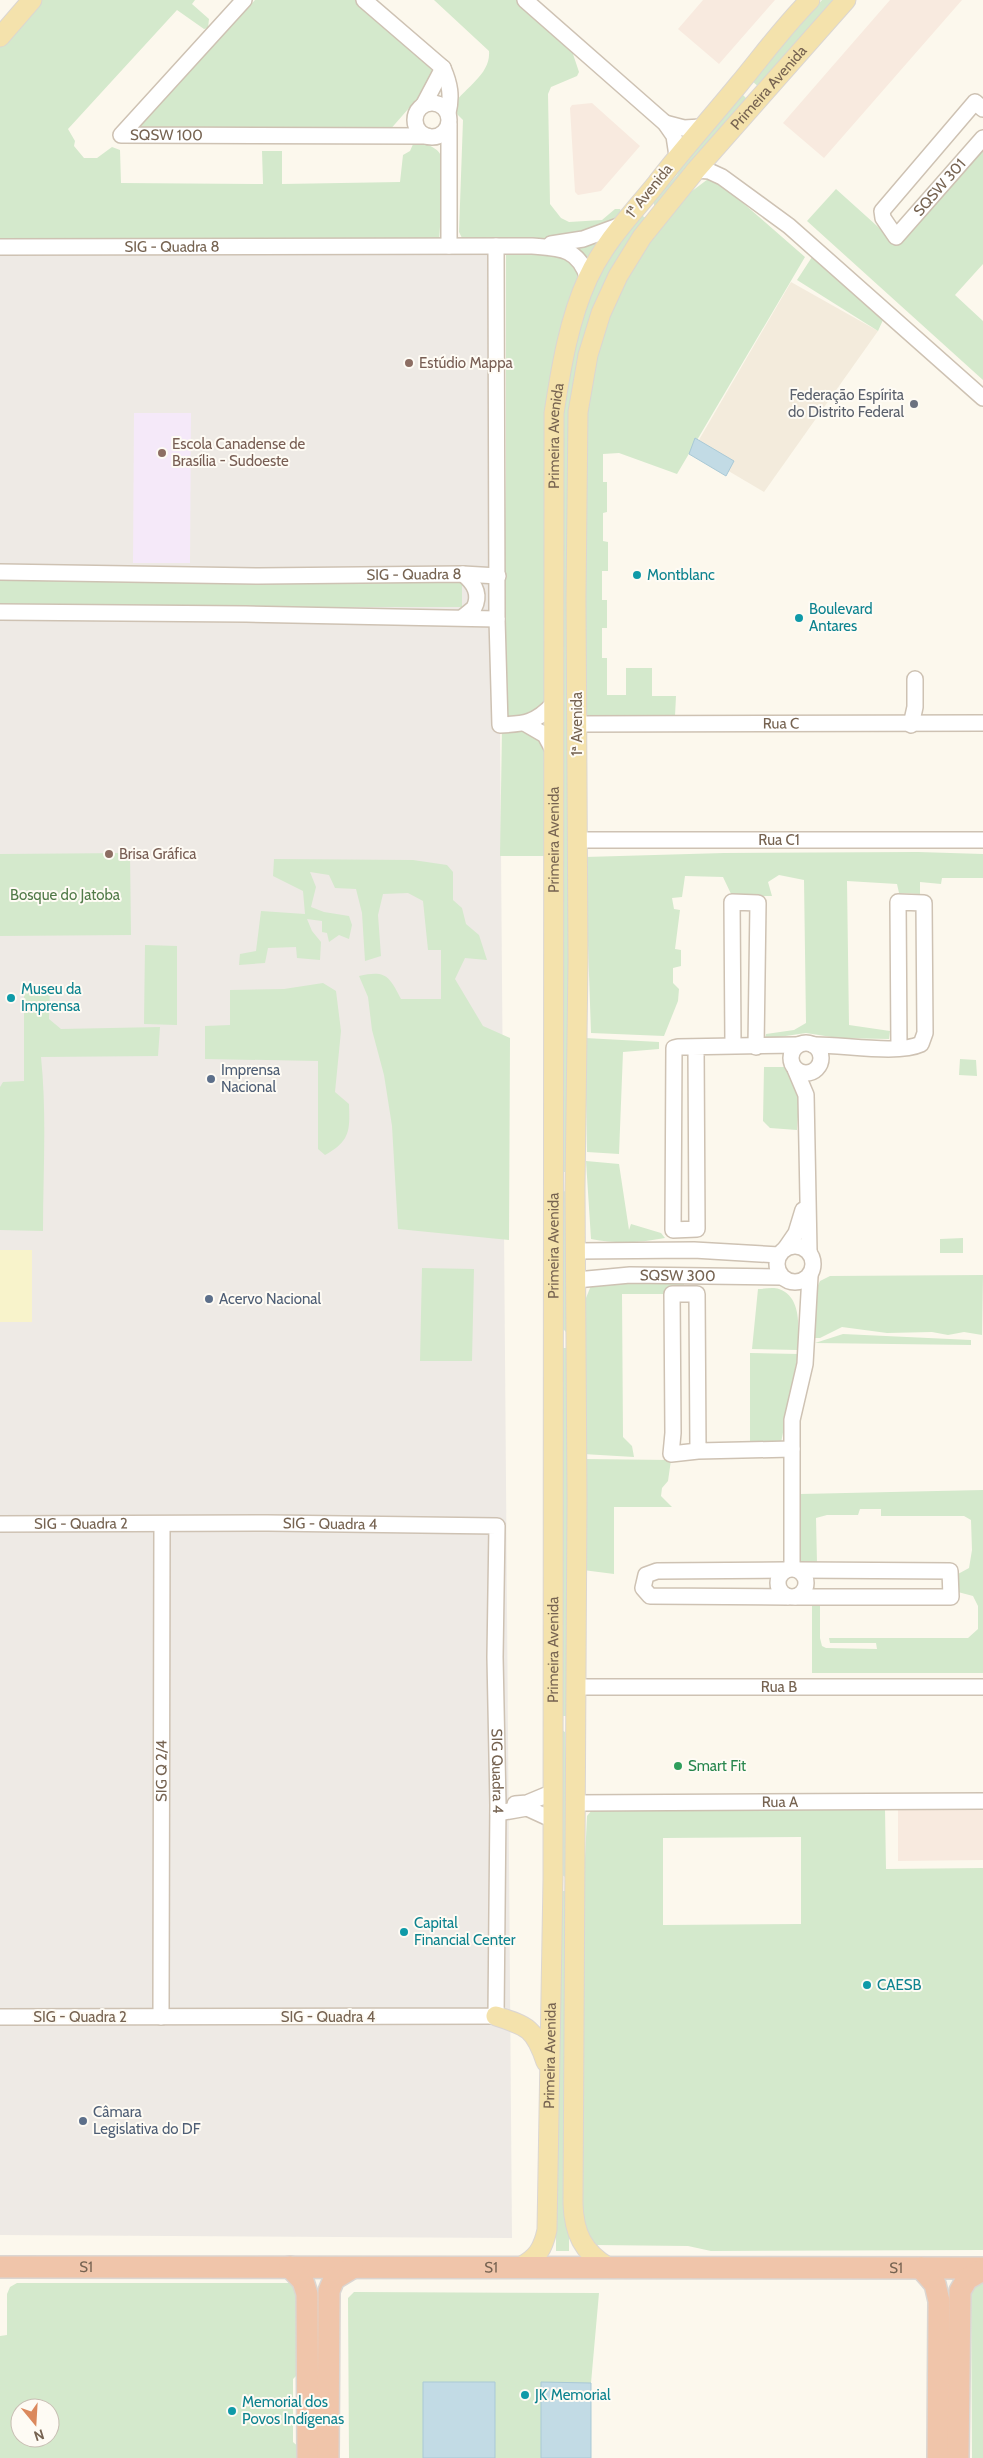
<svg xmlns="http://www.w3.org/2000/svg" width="983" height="2458" font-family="Cabin,sans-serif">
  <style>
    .residential { fill: #f3ebdc }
    .commercial { fill: #f8eadf }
    .industrial { fill: #eeeae5 }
    .education { fill: #f5e9f9 }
    .green { fill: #d4e9cc; fill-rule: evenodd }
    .sand { fill: #f8f3cb }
    .water { fill: #c2dbe5; stroke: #a9c9d6 }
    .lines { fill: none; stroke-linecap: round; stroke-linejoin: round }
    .minor-casing { stroke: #cec2b3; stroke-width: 18 }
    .major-casing { stroke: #dbd6d2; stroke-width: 21 }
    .highway-casing { stroke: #dbd6d2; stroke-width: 24 }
    .minor { stroke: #fff; stroke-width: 15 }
    .major { stroke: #f4e2ac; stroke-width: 19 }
    .highway { stroke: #f0c5aa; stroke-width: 21 }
    .education-dot { fill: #8d6e63; stroke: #fefbf4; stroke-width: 2 }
    .worship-dot { fill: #6b7280; stroke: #fefbf4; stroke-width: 2 }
    .culture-dot { fill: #0f9aa8; stroke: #fefbf4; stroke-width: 2 }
    .service-dot { fill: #5c6f8a; stroke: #fefbf4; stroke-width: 2 }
    .leisure-dot { fill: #2e9e5b; stroke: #fefbf4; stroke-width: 2 }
    .labels { text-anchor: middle; stroke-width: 4; stroke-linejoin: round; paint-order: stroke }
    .street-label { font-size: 15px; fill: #766351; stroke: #fefbf4 }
    .education-label { font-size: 15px; fill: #785e54; stroke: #fefbf4; text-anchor: start }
    .worship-label { font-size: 15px; fill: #5b616d; stroke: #fefbf4; text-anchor: end }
    .culture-label { font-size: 15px; fill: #0d838f; stroke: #fefbf4; text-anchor: start }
    .park-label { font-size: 15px; fill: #527b49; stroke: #fefbf4 }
    .service-label { font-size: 15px; fill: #4e5e75; stroke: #fefbf4; text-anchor: start }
    .leisure-label { font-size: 15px; fill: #27864d; stroke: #fefbf4; text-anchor: start }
  </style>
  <rect width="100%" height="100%" fill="#fcf8ed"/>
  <path class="residential" d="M791,282L878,331L764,492L693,450Z"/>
  <path class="commercial" d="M703,0H775L719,64L678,29Z
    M890,0H962L824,158L783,123Z
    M592,103L640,146L601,191L578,195L575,192L570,108L572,105Z
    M898,1808H983V1860L898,1861Z"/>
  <path class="industrial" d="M503,248L500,725L512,2238L0,2235V256Z"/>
  <path class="education" d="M134,413H191L190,563H133Z"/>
  <path class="green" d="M39,0H195L192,4L209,19L208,28L204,29L177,10L68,129L75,141L74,146L84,158H97L112,147L120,150L121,183L263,184L262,151H282V184L400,182L403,155L410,151L414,142C430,145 441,147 444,165L439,242L0,241V46Z
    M255,0H355L429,66L434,74L431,83L388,132L136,130L137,122L215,36L228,29Z
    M434,0H517L571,48L579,72L577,76L551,87L548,94L550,204L561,218L569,222L602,220L615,209H620L622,214L617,222L566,240L464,242L459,232L463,120L457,114L454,104C466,87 491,74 489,51Z
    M822,0H839L761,89L752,81Z
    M742,94L747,99L655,207L653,202L677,175L690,153Z
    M983,147V264L955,295L983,321V380L807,221L836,189L896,243Z
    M712,176L805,257L677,474L619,453L603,454V482H607V512L603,513V541L608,542V571H602V600H607V628H602V658H607V695H626V668H652V696H676L675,716H570V1172H558L557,856H500L506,473V247L564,245L640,214L651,222Z
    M812,257L883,320L878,331L797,280Z
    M0,581H462V607H0Z
    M918,852L983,854V878H942L941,884L920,882V894L899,893L897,884L847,881L849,1025L890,1031L889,1039L838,1038L806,1033L765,1039L766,1034L794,1030L806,1023L804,880L779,875L768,882L772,896H732L723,877L685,876L682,897L672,898L674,909L680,910L675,949L681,950V966L673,968V983L679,989L678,1001L664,1036L591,1033L585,857L724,853Z
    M130,853L131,935L0,936V854Z
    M274,859L413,860L447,865L453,872V900L462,908L466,924L479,935L487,960L465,958L455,979L483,1026L510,1038L509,1240L398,1229L392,1126L384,1075L372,1030L368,997L359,976C386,970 389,976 401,999H441V950H428L423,901L408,893L383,894L378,915L381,956L365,961L362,913L356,889L335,888L329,875L310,872L316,887L311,907L324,912L349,916L352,925L349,939L339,935L329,942L327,933L322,932V921L307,919L312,931L321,942L320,960L297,958L296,947L268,948L265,963L239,965L240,954L256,951L261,911L305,914L303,891L273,876Z
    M145,945L177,946V1025L144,1024Z
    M323,983L336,991L341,1031L335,1092L349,1104C350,1131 350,1141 325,1155L318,1149V1061L205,1059V1026L230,1025V990L284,989Z
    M50,987L49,1019L61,1029L160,1027L158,1056L41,1057C47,1115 43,1173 43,1231L0,1230V1087L3,1082L24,1081V988Z
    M585,1038L659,1042V1049L623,1052L619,1154L587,1152Z
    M960,1059L976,1060L977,1076L959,1075Z
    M764,1067H784C802,1093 799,1100 797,1130L770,1128L763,1121Z
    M586,1161L619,1164L629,1230L631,1224L661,1233L665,1238C638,1243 617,1244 591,1239Z
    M562,1188L566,1193V1229L570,1262L567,1333L563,1329V1292L558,1267Z
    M963,1238V1253H940V1239Z
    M422,1268L474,1269L472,1361H420Z
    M983,1275L982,1335L964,1332L948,1335L932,1332L887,1333L842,1327L820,1338H813L815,1292L820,1281L830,1276Z
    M684,1282V1294H622L623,1437L632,1446L634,1457L583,1454L582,1308L592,1283Z
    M758,1289C764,1289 773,1287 779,1289C803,1297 798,1331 798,1350L752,1349Z
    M843,1334L971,1340V1345L815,1343Z
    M558,1348H570V1716H557Z
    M750,1353L798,1354L781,1443L750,1442Z
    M583,1459L671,1460L668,1481L662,1488L661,1496L672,1507H614V1574L583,1570Z
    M983,1490V1673H812V1601L820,1600V1638L822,1646L826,1648L877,1649L876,1643H830L829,1638H968L978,1629V1606L973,1596L958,1592V1574L969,1568L972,1550L971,1520L964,1516H881V1509H860L858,1515H827L816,1518L817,1563H802L800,1559V1494Z
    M560,1729L565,1732V1774L570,1803L567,1878L562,1875Z
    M885,1809L886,1869L983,1868V2250L711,2251L688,2246L596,2245L581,2231L580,1880L585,1858L587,1816L592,1810ZM801,1837V1924L663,1925V1838Z
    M557,1891H570L569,2251H556Z
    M17,2283H291L297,2286L300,2372L293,2379V2442L301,2449V2458H0V2336L7,2335V2294L10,2287ZM20,2408H50V2438H20Z
    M971,2283H983V2458H972Z
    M354,2292L599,2293L591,2383V2458H349L348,2298Z"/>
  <path class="sand" d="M0,1250H32V1322H0Z"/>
  <path class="water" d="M695,438L734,461L726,476L689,454Z
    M423,2382H495V2458H423Z
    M541,2382L591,2383V2458H541Z"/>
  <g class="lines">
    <defs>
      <g id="minor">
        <path id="s1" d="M244,0L121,135L427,136"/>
        <path d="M364,0L443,68C450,84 452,96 448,113"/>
        <path d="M525,0L665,123L674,136L677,156"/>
        <circle cx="432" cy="120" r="17"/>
        <path d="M424,104L443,68"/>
        <path id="s2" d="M983,109L975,102L882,211L883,218L896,237L983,138"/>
        <path d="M665,123L684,128L701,127"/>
        <path d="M696,170L709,171L722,177L789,226L983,398"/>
        <path d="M551,244L583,239L621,225"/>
        <path d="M449,246V124"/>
        <path d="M496,246L497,619L500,725C524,724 536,723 553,704"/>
        <path id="s3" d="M0,247L532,246C560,248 579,248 588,279"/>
        <path id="s4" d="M0,572L259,576L463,574L498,576"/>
        <path d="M0,612L246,614L497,619"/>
        <path d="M463,617L474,608C481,594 474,583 463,574"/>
        <path d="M526,724L545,735L553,750"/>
        <path id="s5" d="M577,724L983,723"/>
        <path d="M911,725L915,707V679"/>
        <path id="s6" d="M577,840H983"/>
        <circle cx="806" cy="1058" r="15"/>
        <path d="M733,1045L732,902L758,903L756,1047"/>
        <path d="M813,1045C841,1044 897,1055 921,1044L925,1033L924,903L898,902L899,1047"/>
        <path d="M696,1047L697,1229L673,1230L674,1048L678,1047L798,1045"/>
        <path d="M795,1069L806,1095L809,1251"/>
        <circle cx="795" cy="1264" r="18"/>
        <path d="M785,1249L796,1233L803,1210"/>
        <path d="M576,1251L694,1250L779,1255"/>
        <path id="s7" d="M576,1280L630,1275L781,1277"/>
        <path d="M698,1451L697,1294H672L673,1433L671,1454L698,1451L792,1449"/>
        <path id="s8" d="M0,1524L268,1523L497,1526L495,1657L498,1805L496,2016L0,2017"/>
        <path d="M792,1568V1420L805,1364L810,1276"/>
        <circle cx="792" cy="1583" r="14"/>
        <path d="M785,1570L657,1571L646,1575L643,1588L650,1596L788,1597"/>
        <path d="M795,1597H951L950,1571L799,1570"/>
        <path id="s9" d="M575,1687H983"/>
        <path id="s10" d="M576,1803L983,1801"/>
        <path d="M515,1804L527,1803L551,1793"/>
        <path d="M498,1813L527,1808L551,1819"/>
        <path id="s11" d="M161,2017L162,1524"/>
      </g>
      <g id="major">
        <path d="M0,37L32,0"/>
        <path d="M496,2016C528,2026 535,2029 546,2062"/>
        <path id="s12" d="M520,2267C537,2258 543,2249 547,2230L553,1879L554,413C561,368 569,319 588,278C605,241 632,214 657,183C683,149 712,117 739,84C763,55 784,26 810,0"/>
        <path id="s13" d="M608,2267C583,2252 574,2233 573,2204L577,1499L575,1188L578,961L576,598L578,412L588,355L601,313L618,276L642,237L696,170L846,0"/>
      </g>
      <g id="highway">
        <path id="s14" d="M0,2267L983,2268"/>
        <path d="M290,2267L303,2281L307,2294L308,2458"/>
        <path d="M921,2268L935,2284L939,2301L938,2458"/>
        <path d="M328,2458L329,2291L334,2279L352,2268"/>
        <path d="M958,2458L960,2291L967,2279L983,2270"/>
      </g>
    </defs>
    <use href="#minor" class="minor-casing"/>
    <use href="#major" class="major-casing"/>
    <use href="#highway" class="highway-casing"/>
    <use href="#minor" class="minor"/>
    <use href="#major" class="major"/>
    <use href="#highway" class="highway"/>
  </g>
  <g class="education-dot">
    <circle cx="409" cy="363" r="5"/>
    <circle cx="162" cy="453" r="5"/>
    <circle cx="109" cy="854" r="5"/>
  </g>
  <circle class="worship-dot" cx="914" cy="404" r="5"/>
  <g class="culture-dot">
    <circle cx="637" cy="575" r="5"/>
    <circle cx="799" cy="618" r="5"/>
    <circle cx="11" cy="998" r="5"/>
    <circle cx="404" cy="1932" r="5"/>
    <circle cx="867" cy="1985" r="5"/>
    <circle cx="525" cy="2395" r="5"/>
    <circle cx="232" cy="2411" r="5"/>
  </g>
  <g class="service-dot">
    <circle cx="211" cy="1079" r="5"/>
    <circle cx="209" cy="1299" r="5"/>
    <circle cx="83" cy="2121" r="5"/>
  </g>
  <circle class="leisure-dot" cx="678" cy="1766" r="5"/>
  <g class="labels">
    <g class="street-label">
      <text dy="5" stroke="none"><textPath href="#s13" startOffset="2252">Primeira Avenida</textPath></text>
      <text dy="5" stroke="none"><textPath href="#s1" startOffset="228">SQSW 100</textPath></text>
      <text dy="5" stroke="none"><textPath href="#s2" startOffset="250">SQSW 301</textPath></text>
      <text transform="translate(649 191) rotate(-51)" y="5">1ª Avenida</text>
      <text dy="5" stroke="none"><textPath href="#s3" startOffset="172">SIG - Quadra 8</textPath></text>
      <text dy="5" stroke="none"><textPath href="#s12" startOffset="1842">Primeira Avenida</textPath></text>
      <text dy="5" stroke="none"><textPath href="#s4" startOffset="414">SIG - Quadra 8</textPath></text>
      <text transform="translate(577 724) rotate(-90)" y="5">1ª Avenida</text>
      <text dy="5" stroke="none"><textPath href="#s5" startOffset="204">Rua C</textPath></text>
      <text dy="5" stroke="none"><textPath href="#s12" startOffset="1438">Primeira Avenida</textPath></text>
      <text dy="5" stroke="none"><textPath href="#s6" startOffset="202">Rua C1</textPath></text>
      <text dy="5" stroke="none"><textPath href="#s12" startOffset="1032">Primeira Avenida</textPath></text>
      <text dy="5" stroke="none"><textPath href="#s7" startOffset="102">SQSW 300</textPath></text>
      <text dy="5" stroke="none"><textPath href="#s8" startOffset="81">SIG - Quadra 2</textPath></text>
      <text dy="5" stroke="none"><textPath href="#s8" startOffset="330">SIG - Quadra 4</textPath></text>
      <text dy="5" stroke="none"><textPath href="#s12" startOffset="628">Primeira Avenida</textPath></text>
      <text dy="5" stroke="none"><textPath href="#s9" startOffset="204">Rua B</textPath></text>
      <text dy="5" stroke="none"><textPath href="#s11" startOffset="246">SIG Q 2/4</textPath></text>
      <text dy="5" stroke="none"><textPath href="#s8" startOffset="742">SIG Quadra 4</textPath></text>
      <text dy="5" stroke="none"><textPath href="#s10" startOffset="204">Rua A</textPath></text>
      <text x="80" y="2022">SIG - Quadra 2</text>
      <text x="328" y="2022">SIG - Quadra 4</text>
      <text dy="5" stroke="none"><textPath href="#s12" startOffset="222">Primeira Avenida</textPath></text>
      <text dy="5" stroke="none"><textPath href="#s14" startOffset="86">S1</textPath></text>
      <text dy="5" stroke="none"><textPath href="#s14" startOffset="491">S1</textPath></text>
      <text dy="5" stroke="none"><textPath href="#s14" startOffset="896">S1</textPath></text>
    </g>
    <g class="education-label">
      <text x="419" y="368">Estúdio Mappa</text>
      <text x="172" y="449">Escola Canadense de<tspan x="172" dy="17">Brasília - Sudoeste</tspan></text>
      <text x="119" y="859">Brisa Gráfica</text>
    </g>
    <g class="worship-label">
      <text x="904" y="400">Federação Espírita<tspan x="904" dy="17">do Distrito Federal</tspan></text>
    </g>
    <g class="culture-label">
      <text x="647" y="580">Montblanc</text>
      <text x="809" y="614">Boulevard<tspan x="809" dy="17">Antares</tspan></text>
      <text x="21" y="994">Museu da<tspan x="21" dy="17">Imprensa</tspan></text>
      <text x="414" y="1928">Capital<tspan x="414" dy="17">Financial Center</tspan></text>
      <text x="877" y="1990">CAESB</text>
      <text x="535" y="2400">JK Memorial</text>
      <text x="242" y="2407">Memorial dos<tspan x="242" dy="17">Povos Indígenas</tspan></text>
    </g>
    <g class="park-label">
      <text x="65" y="900">Bosque do Jatoba</text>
    </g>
    <g class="service-label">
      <text x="221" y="1075">Imprensa<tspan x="221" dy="17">Nacional</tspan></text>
      <text x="219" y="1304">Acervo Nacional</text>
      <text x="93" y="2117">Câmara<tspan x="93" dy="17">Legislativa do DF</tspan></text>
    </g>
    <g class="leisure-label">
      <text x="688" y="1771">Smart Fit</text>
    </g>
  </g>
  <g transform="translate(35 2423) rotate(162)"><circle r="24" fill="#fefbf4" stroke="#c8beb3"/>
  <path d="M0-4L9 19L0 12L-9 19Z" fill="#db895d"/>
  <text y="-8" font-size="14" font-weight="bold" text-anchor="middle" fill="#766351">N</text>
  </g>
</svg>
